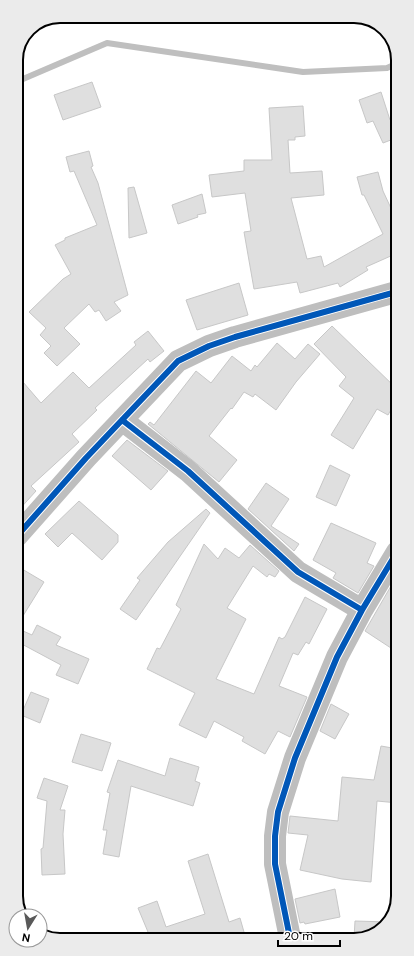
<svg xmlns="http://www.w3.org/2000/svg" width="414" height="956" font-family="'DM Sans',sans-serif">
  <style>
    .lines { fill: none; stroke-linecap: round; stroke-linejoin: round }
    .stream { stroke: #bfbfbf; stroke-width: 6 }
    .building { fill: #dfdfdf; stroke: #c7c7c7 }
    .street { stroke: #bebebe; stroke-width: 22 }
    .cycleway-casing { stroke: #fff; stroke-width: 8 }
    .cycleway { stroke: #0057b8; stroke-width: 6 }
    .rim { fill: none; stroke: #000; stroke-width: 2 }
  </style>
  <rect width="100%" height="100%" fill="#fff"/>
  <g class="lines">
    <path class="stream" d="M16,82L107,43L303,72L387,68L396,64"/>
  </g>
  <path class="building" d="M92,82L101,107L63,120L54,95Z
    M381,92L390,120L396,117V138L383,143L373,121L367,123L359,100Z
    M303,106L305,136L295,137V140H288L290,173L322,171L324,195L291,198L307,259L321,256L324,267L383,234L364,195H362L357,177L378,172L383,191L396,219V262L393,255L366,267L368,270L340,287L338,283L300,293L297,282L254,289L244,232L251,231L245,193L212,197L209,175L244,171V160H272L269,108Z
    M89,151L93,166L91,167L98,183L128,295L114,302L121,311L106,321L99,310L95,312L89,304L64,328L80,344L57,366L44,353L51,346L40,335L46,328L29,312L63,279L71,274L55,245L65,240V238L97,225L74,171L70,172L66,157Z
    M134,187L147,233L129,238L128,188Z
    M202,194L206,213L197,215L198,217L178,224L172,205Z
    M239,283L248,315L197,330L186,300Z
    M332,326L397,389V399L388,415L377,409L353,449L331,435L354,398L339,386L346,377L314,344Z
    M148,331L164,351L150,362L148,359L95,408L97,410L72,434L79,442L31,486L36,491L17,512V375L41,403L73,372L89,388L136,345L134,342Z
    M277,343L295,359L308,344L320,354L296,382L276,410L255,394L253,397L244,392L232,409L231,408L209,436L237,460L219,482L148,424L150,422L154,425L196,371L211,383L232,356L251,371L255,365L257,367Z
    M127,440L168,471L151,490L112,456Z
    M330,465L350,475L336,506L316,497Z
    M266,483L289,499L271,526L299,544L294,551L248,509Z
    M79,501L118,535V542L102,560L72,533L58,547L45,534Z
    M206,509L210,513L136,620L120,609L140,580L137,578L168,542Z
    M331,523L376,543L367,563L374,566L358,593L333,578L336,573L313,560Z
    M204,544L218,559L225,548L239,558L250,545L279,571L275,577L269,574L267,577L253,566L227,608L246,619L216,679L254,694L279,637L282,639L285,637L305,597L327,609L309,644L306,642L298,655L293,653L279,686L307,697L290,737L278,731L265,754L242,741L244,737L214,721L206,738L179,725L195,693L147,669L157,648L160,649L181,609L176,605Z
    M17,566L44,582L18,624L17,584Z
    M395,579L397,580V652L365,631Z
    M37,625L61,637L56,645L89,659L78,684L56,675L61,665L18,642L21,630L32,635Z
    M31,692L49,699L40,723L21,715Z
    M331,704L349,714L335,739L320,731Z
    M81,734L111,743L102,771L72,762Z
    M381,746L398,749V803L377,801L371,882L342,879L300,870L308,835L288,833L290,816L338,821L342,777L374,780Z
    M170,758L199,767L195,781L200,783L193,806L131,786L119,857L103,854L107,830H103L110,793L107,792L118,760L165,776Z
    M44,778L68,786L60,810H65L63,834L65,874L42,875L41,849L43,848L47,801L37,798Z
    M208,854L229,922L240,918L246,939H139V935L148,932L138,908L157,901L166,927L205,914L188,861Z
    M335,889L340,917L305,924L304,922L300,923L295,899Z
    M355,921L389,922L368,938H354Z"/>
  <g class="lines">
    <path class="street" d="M122,420L188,471L298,572L362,610
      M17,536L86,458L178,361L209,346L235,337L396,292
      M290,938L275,864V836L278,812L295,758L337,657L362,610L397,552"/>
    <defs>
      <path id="cycleway" d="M122,420L188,471L298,572L362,610
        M17,536L86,458L178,361L209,346L235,337L396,292
        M290,938L275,864V836L278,812L295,758L337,657L362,610L397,552"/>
    </defs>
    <use href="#cycleway" class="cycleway-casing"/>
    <use href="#cycleway" class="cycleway"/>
  </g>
  <path d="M0 0H414V956H0ZM60 23H354A37 37 0 0 1 391 60V896A37 37 0 0 1 354 933H60A37 37 0 0 1 23 896V60A37 37 0 0 1 60 23Z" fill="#ebebeb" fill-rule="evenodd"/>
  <path class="rim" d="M60 23H354A37 37 0 0 1 391 60V896A37 37 0 0 1 354 933H60A37 37 0 0 1 23 896V60A37 37 0 0 1 60 23Z"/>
  <g transform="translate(28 928) rotate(191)"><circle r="19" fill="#ffffff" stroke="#999999"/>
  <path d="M0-3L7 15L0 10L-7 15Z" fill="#595959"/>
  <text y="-6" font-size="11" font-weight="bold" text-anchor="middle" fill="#000000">N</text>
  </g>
  <path d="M278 940v6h62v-6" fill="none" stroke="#000000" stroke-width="2"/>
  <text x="284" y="940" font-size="12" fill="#000000" stroke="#ffffff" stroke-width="3" paint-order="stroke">20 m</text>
</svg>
